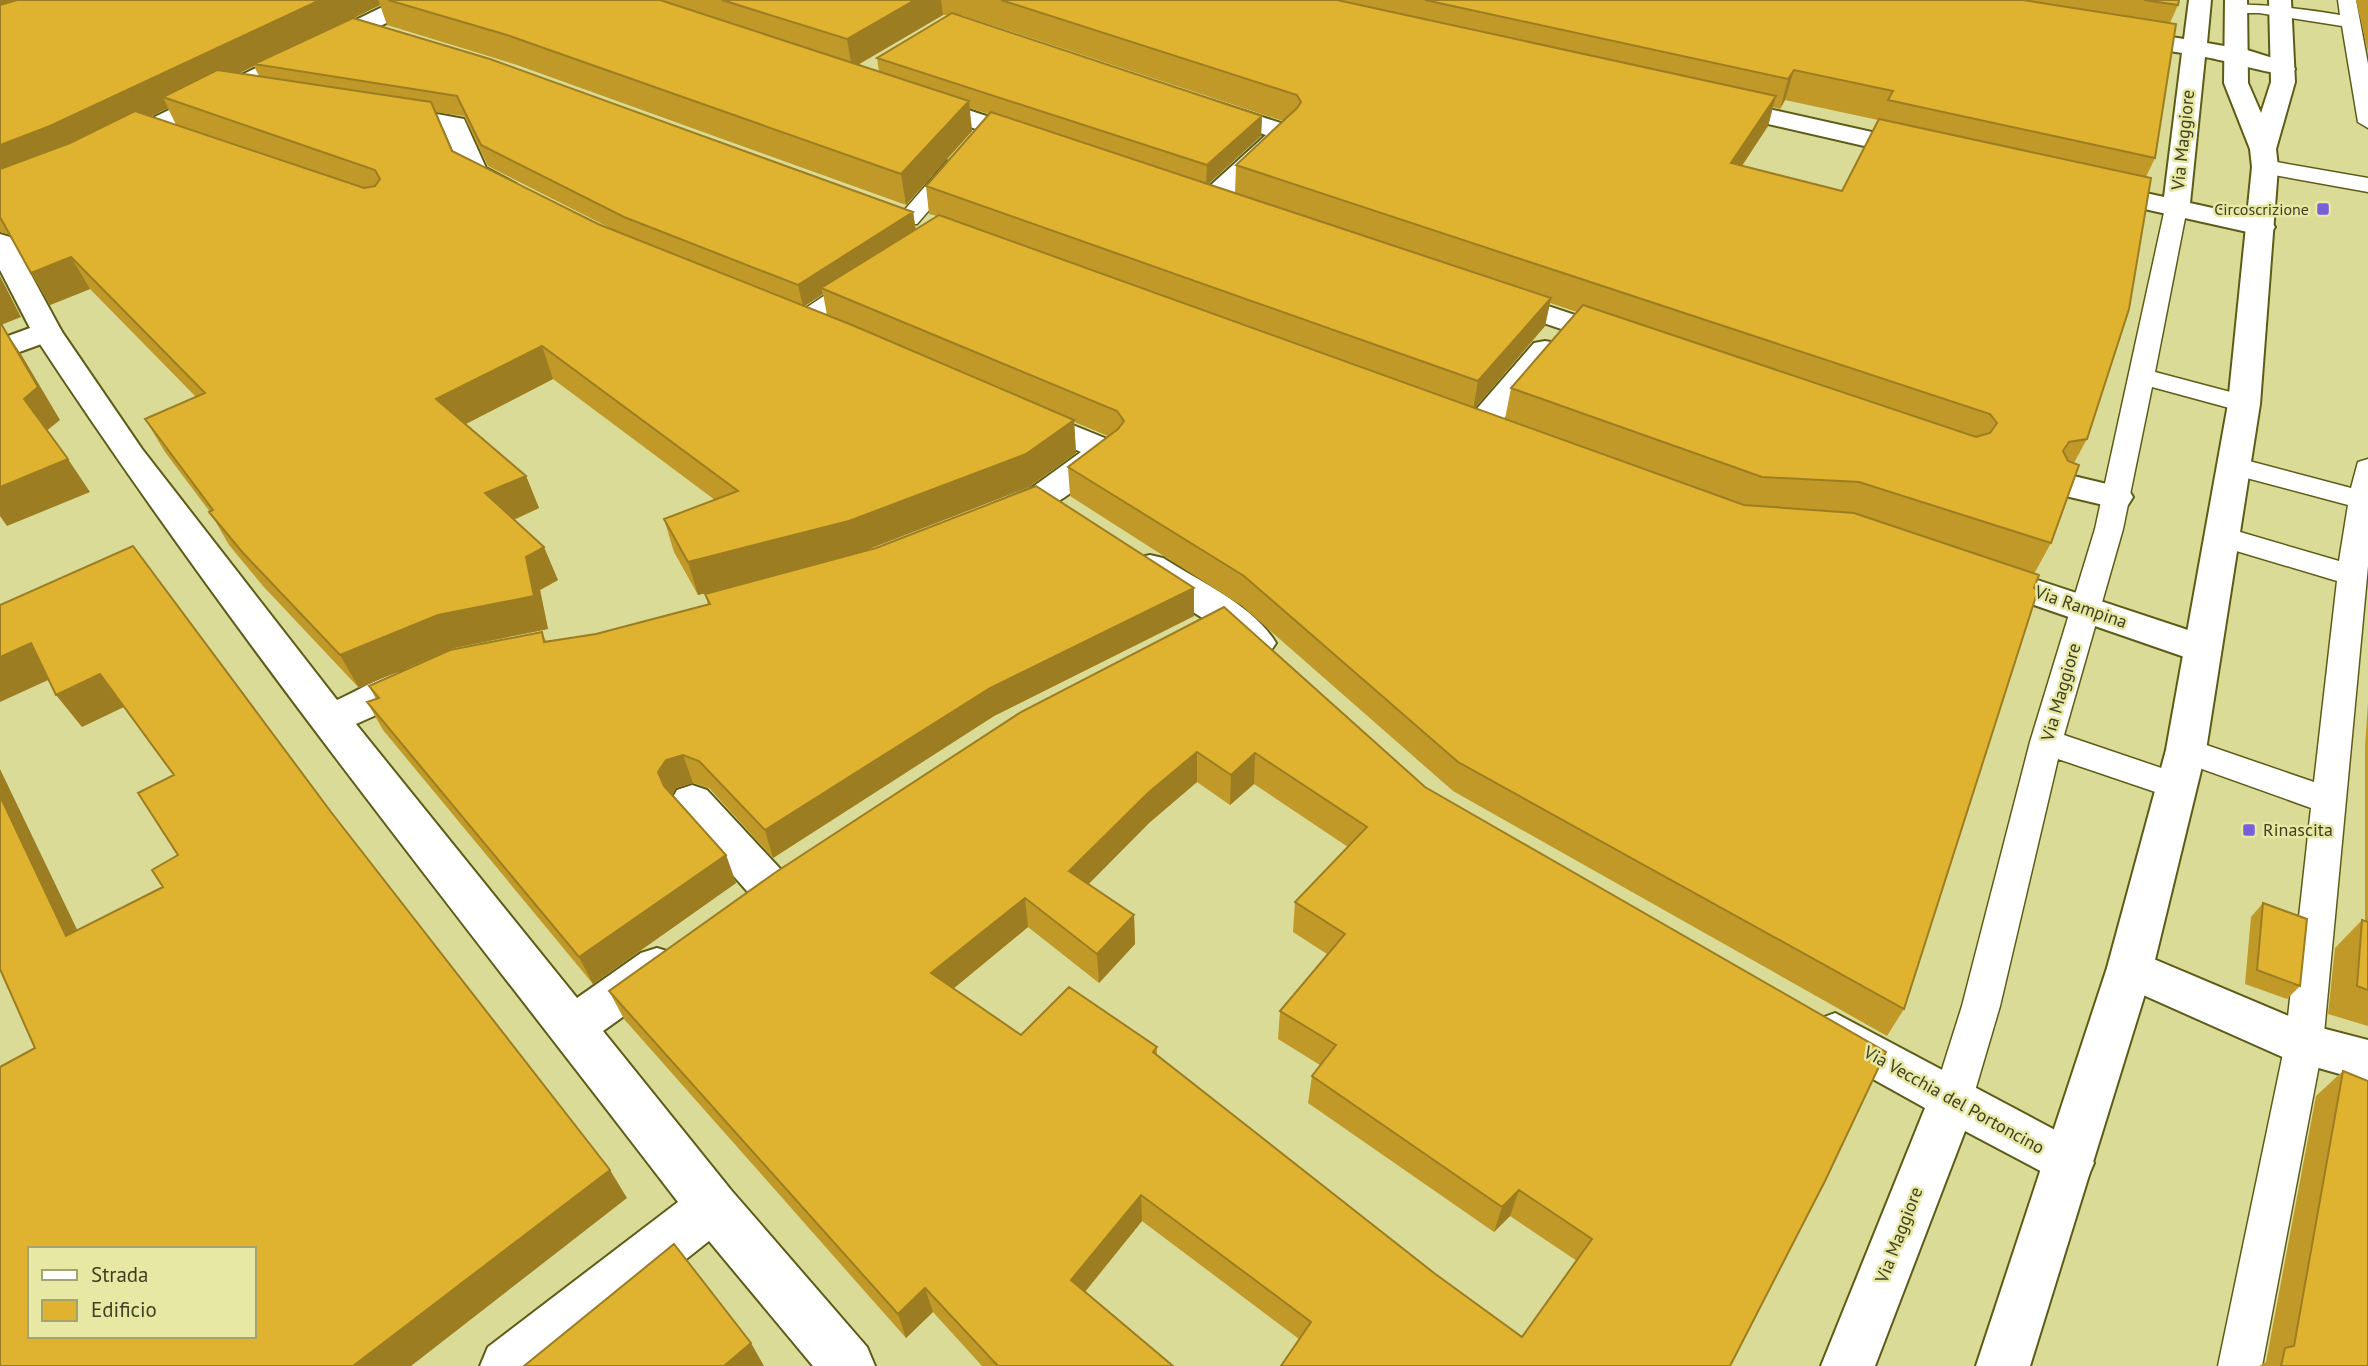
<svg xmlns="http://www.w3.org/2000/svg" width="2368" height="1366" font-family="'PT Sans',sans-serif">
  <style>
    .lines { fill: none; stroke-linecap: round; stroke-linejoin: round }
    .lane-casing { stroke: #5d5c17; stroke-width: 3 }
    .street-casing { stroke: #5d5c17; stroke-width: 4 }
    .secondary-casing { stroke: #5d5c17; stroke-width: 4 }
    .lane { fill: #fff; fill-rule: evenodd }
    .street { fill: #fff; fill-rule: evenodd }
    .secondary { fill: #fff; fill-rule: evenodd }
    .wall { fill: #c09928; fill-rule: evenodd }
    .shaded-wall { fill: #9c7d21 }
    .building { fill: #dfb22f; stroke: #9c7d21; stroke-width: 2; fill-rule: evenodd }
    .poi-dot { fill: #775fda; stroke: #e7e8a3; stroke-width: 2.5 }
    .labels { text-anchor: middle; stroke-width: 5; stroke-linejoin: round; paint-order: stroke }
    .far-poi-label { font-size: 16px; fill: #3f3f23; stroke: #e7e8a3; text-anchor: end }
    .street-label { font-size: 18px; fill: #3f3f23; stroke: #e7e8a3 }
    .poi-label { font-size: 18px; fill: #3f3f23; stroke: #e7e8a3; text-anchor: start }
  </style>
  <rect width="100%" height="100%" fill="#dadb96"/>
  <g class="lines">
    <defs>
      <path id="lane" d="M2338,0H2356L2368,64V128L2358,122L2342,26L2259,13H2236L2227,7C2239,0 2319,11 2340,15Z
        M955,159L963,161L966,166L963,171L917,224H901L898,219L901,214L947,161Z
        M2265,160L2368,178V192L2257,172L2254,167L2257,162Z
        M2176,201L2187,208L2155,372L2253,398L2257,404L2253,410L2244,412L2152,387L2123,529L2064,735L2188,777L2193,786L2188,795L2176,799L2058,759L2000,1006L1972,1101L1966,1114L1952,1119L1938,1114L1932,1101L1962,1006L2030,742L2095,529L2165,208Z
        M860,275L868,277L872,282L868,287L809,325H791L788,320L852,277Z
        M2234,457L2351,488L2358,462L2368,459V566L2323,1044L2262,1366H2218L2285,1044L2311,808L2174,759L2170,750L2174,741L2186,738L2314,782L2337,581L2213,544L2209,537L2213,530L2223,527L2339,561L2348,505L2224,472L2220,466L2224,460Z"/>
      <path id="street" d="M397,0H426L423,5L127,151H109L105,145L109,139Z
        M2189,0H2211L2207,43L2247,50L2292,64L2295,69L2292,74C2278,77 2225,60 2205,57L2190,203L2271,221L2275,227L2271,233L2261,235L2095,198L2085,196L2081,190L2085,184L2095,182L2164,197L2182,53L2121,43L2113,41L2109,36L2113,31L2121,29L2184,39Z
        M920,94L1041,134L1045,140L1041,146L1032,148L911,107L907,102L911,97Z
        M1720,98L1921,143L1930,145L1934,151L1930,157L1921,159L1711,111L1707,106L1711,101Z
        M1210,100L1293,127L1297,132L1221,206H1201L1197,200L1201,194L1266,135L1201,113L1197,108L1201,103Z
        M388,105L464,119L486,168L516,184L520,190L516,196H496L465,179L444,130L379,118L375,113L379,108Z
        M1500,290L1629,333L1633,339L1629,345L1618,348L1490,305L1485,299L1490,293Z
        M47,323L58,326L142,449L337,700C364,688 401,662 430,671L435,681L430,691L356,724L577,998L641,953L657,948L673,953L680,967L673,981L603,1031L731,1190L867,1347L875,1366H813L709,1241L551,1366H480L488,1347L678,1202C459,916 230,634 32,332L36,326Z
        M1545,341L1556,343L1560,350L1556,357L1491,434L1479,437L1467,434L1463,427L1467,420L1534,343Z
        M1026,406L1117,443L1122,450L1117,457C1086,481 1029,533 988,522L983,514L988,506L1030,489L1081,452L1015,423L1010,416L1015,409Z
        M2065,474L2128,489L2133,497L2128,505L2116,508L2053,493L2048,485L2053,477Z
        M1150,555L1163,558C1199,581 1253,605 1276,643L1270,652L1257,656L1244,652L1215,626L1137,576L1132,567L1137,558Z
        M1986,563L2215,639L2221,649L2215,659L2202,663L1973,584L1968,575L1973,566Z
        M692,785L707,790L784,873L791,886L784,899L769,904L754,899L677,812L671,801L677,790Z
        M2130,949L2310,1025L2368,1040V1082L2287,1059L2114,982L2107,968L2114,954Z
        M1835,1013L2087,1147L2094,1163L2087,1179L2069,1186L1965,1131L1875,1366H1821L1925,1108L1819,1049L1812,1034L1819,1019Z"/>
      <path id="secondary" d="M2225,0H2247L2248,83L2261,113L2271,82L2269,0H2291L2295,82L2276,149L2278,167L2260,404L2206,750L2153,968L2030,1366H1976L2107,968L2166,750L2228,404L2252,167L2250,149L2224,83Z
        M0,234L10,237L14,243L62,332L58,338L0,359V339L30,328L0,270Z"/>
    </defs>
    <use href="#lane" class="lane-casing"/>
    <use href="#street" class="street-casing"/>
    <use href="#secondary" class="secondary-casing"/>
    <use href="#lane" class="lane"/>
    <use href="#street" class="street"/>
    <use href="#secondary" class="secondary"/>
  </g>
  <path class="wall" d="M0,0H2179L2178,5L2170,23L2155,158L2146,177L2087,439L2074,463L2051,543L2034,574L1904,1009L1887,1036L1453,791L1242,606L1070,496L1068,467L1108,436L1074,422L1076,453L1029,487L856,554L698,595L674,552L664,519L715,500L553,379L466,424L526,476L539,508L514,520L558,580L540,590L548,629L454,648L359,688L263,586L229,545L210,512L165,452L145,419L196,397L90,289L50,305L31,273L10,235L0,232ZM380,5L387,25L517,65L906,205L972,131L969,108L989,114L926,186L929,214L937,216L916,230L913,212L354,18ZM943,15H950L877,58L879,72L858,65ZM956,15H961L1283,121L1236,165L1235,193L1208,184L1261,136L1262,116ZM254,66L259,76L239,73ZM1785,100L1878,120L1842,191L1742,166L1768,126L1773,107L1780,109ZM168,108L176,125L151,116ZM435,112L464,116L488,166L612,229L598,224L452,151ZM823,294L827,315L805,306ZM1550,303L1577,312L1511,388L1505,419L1475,408L1545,326Z
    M2356,0H2368V52Z
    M705,594L1194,616L994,716L773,858L709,788L693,783L676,788L672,794L726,855L736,883L593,984L383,730L367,702L376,699L369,686L542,632L546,641L596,634L708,605Z
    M1224,607L1730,1366L1299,1339L1142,1221L1085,1292L1173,1366H982L933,1312L906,1338L624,1019L609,991ZM1197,782L1230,805L1254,784L1348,847L1295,902L1293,932L1327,954L1280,1011L1278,1039L1320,1065L1312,1076L1308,1103L1494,1232L1510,1216L1577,1261L1522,1337L1434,1273L1157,1055V1047L1021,1035L953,989L1028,927L1099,983L1135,944L1134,915L1088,884L1149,823Z
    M2368,703V1026L2328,1014L2335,948L2362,920H2365V746Z
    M2263,903L2300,986L2287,999L2245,984L2251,917Z
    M2343,1071L2368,1366H2259L2266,1362L2316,1096Z"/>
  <path class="shaded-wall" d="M0,0H58L0,20Z
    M320,0H378L380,5L257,65L254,64V66L178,103L163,97L168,108L67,157L0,183V145Z
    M915,0H941L943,15L852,68L847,39Z
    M1794,70L1785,100L1780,109L1788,79Z
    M1776,96L1768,126L1723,194L1731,163Z
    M969,101L972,131L906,205L901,174Z
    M1262,116L1261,136L1206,186L1207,165Z
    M913,212L916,234L821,288L823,294L803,307L798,285Z
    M71,257L90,289L50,305L31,273Z
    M0,276L21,317L1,325L21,354L60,420L45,432L24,399L0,337Z
    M1551,298L1545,326L1473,410L1478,381Z
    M542,346L553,379L450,432L436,399Z
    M1074,420L1076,453L1029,487L856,554L698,595L688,562Z
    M68,459L90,492L7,526L0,516V487Z
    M526,476L539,508L499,526L485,493Z
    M544,547L558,580L540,590L548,629L454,648L359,688L340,655Z
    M1194,588V616L994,716L773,858L765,830L990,688Z
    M31,643L57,676L0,702V657Z
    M100,674L124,707L82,727L56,695Z
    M1197,752V782L1149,823L1072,901L1069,871L1148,793Z
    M1255,753L1254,784L1230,805L1231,775Z
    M683,755L693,783L676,788L669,800L658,772L666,760Z
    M0,769L95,967L66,936L0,796Z
    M726,855L736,883L593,984L579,957Z
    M1025,898L1028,927L937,1002L931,973Z
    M1134,915L1135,944L1099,983L1097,954Z
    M610,1170L627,1198L411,1366H353Z
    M1519,1190L1510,1216L1494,1232L1502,1207Z
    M1141,1195L1142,1221L1075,1304L1071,1280Z
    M925,1288L933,1312L906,1338L898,1314Z
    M751,1343L764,1366H724Z"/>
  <path class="building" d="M17,0H320L50,126L0,145V5Z
    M388,0H660L969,101L901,174L507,35Z
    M722,0H915L847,39Z
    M1001,0H1337L1776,96L1731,163L1842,191L1879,119L2151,178L2129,309L2087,439L2069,442L2063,451L2068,461L2079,465L2051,543L1859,482L1762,477L1511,388L1583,305L1976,437L1990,433L1997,423L1990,414L1236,165L1297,108L1301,102L1297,95Z
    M1425,0H2023L2176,24L2155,158L1888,100L1893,91L1794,70L1788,79Z
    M2144,0H2179L2178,5Z
    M952,13L1262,116L1207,165L877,58Z
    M353,18L490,59L913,212L798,285L624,217L481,145L457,96L254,64Z
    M217,70L431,102L452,151L598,224L852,325L1074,420L1026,454L849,521L688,562L664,519L738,491L542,346L436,399L526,476L485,493L544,547L526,557L534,596L438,615L340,655L243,553L209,512L213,510L145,419L205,393L71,257L31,273L0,217V169L70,143L135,111L364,188L375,186L380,179L375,170L163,97Z
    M991,112L1551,298L1478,381L926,186Z
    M939,215L1744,505L1854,513L2039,575L2034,588L2038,590L1904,1009L1458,762L1244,576L1068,467L1118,429L1124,421L1117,411L821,288Z
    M0,322L38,387L24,399L68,459L0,487Z
    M1036,486L1194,588L990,688L765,830L699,761L683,755L666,760L658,772L664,786L726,855L579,957L367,702L379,698L369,686L450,650L542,632L544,642L596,634L710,604L705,594L876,548Z
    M133,546L331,812L610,1170L353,1366H0V1067L35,1048L0,969V796L66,936L163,887L152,870L178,855L138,793L174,775L100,674L56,695L31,643L0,657V605ZM30,1249H254V1336H30Z
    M1224,607L1425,787L1886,1052L1825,1181L1730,1366H1281L1311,1322L1141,1195L1071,1280L1173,1366H998L925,1288L898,1314L609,991L776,872L1021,712ZM1197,752L1231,775L1255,753L1367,827L1295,902L1345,934L1280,1011L1336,1045L1312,1076L1502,1207L1519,1190L1592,1239L1522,1337L1434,1273L1153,1052L1157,1047L1069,987L1021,1035L931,973L1025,898L1097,954L1134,915L1069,871L1148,793Z
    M2263,903L2307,919L2300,986L2257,970Z
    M2362,920L2368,922V990L2357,986Z
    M2343,1071L2368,1081V1366H2281L2285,1348L2294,1346Z
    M674,1244L751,1343L724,1366H524Z"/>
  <g class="poi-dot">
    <rect x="2316" y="202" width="14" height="14" rx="3.5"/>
    <rect x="2242" y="823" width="14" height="14" rx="3.5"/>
  </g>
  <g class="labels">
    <g class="far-poi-label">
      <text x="2309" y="215">Circoscrizione</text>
    </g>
    <g class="street-label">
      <text transform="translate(2183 140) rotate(-84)" y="6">Via Maggiore</text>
      <text transform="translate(2081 607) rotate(19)" y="6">Via Rampina</text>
      <text transform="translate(2061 692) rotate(-74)" y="6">Via Maggiore</text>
      <text transform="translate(1954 1100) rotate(29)" y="6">Via Vecchia del Portoncino</text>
      <text transform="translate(1899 1235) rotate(-69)" y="6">Via Maggiore</text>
    </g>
    <g class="poi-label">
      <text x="2263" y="836">Rinascita</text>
    </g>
  </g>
  <rect x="28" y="1247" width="228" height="91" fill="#e7e8a3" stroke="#a4a470" stroke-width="2"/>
  <rect x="42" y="1270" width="35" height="10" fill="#ffffff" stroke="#a4a470" stroke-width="2"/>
  <text x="91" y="1282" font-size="21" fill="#3f3f23">Strada</text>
  <rect x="42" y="1300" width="35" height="21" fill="#dfb22f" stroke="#a4a470" stroke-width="2"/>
  <text x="91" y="1317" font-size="21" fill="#3f3f23">Edificio</text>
</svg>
